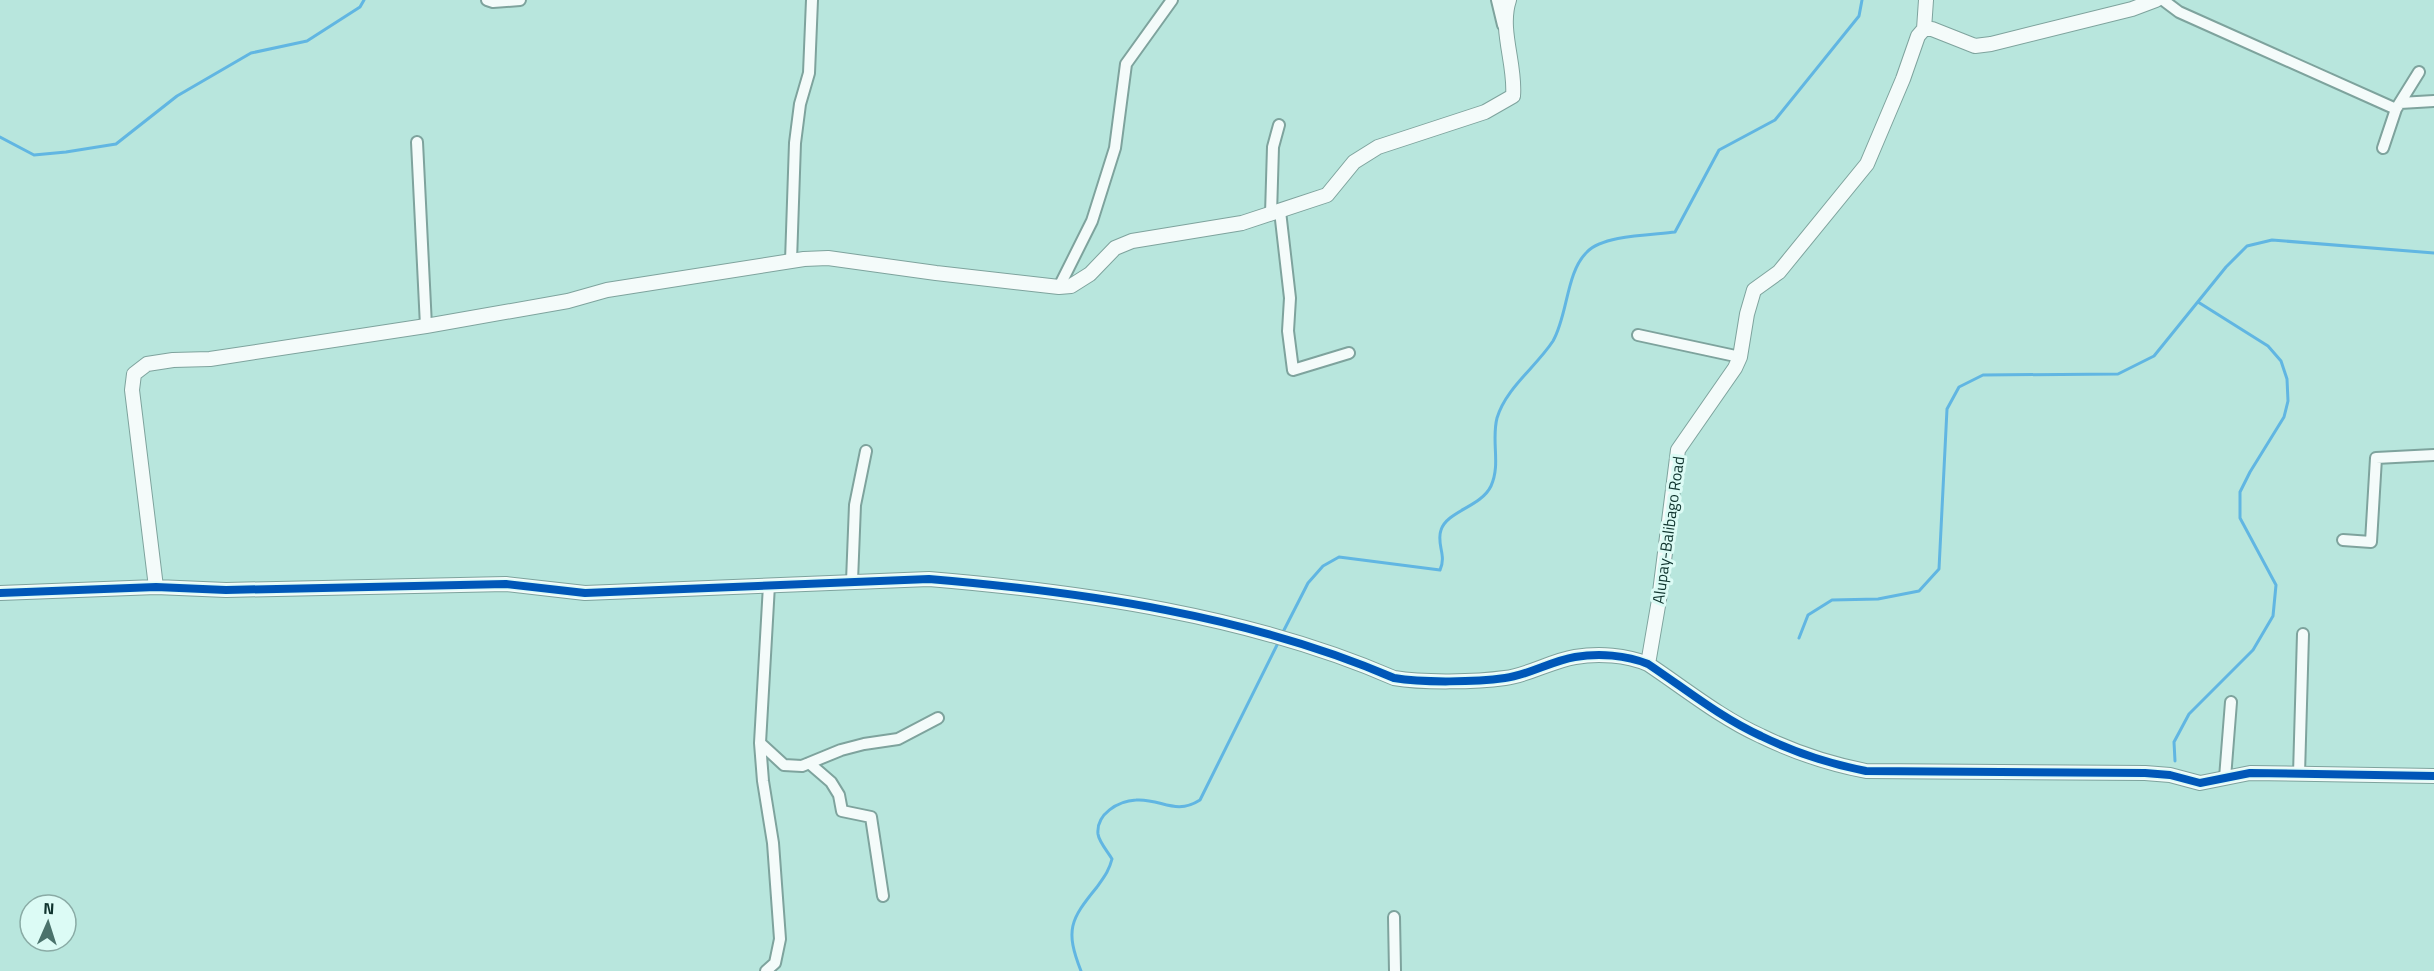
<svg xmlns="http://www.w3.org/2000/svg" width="2434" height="971" font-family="'Titillium Web',sans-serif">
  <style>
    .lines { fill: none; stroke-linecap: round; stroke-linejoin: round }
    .stream { stroke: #61b6e2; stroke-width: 3 }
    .minor-casing { stroke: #7ea39d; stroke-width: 14 }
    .tertiary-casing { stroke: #7ea39d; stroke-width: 16 }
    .minor { stroke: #f4fbfa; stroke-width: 10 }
    .tertiary { stroke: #f4fbfa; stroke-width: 14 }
    .cycleway-casing { stroke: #dcfbf5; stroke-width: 11 }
    .cycleway { stroke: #0057b8; stroke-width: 8 }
    .labels { text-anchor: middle; stroke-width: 6; stroke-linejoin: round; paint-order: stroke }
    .street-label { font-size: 16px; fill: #0f332d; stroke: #dcfbf5 }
  </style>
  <rect width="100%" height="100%" fill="#b8e6dd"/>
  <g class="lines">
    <path class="stream" d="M0,137L34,155L66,152L116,144L177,96L251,53L307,41L360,7L364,0
      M1282,634L1308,583L1323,566L1339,557L1440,570C1447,555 1436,544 1441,530C1447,511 1481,507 1491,486C1501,464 1491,441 1497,418C1506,388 1536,367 1553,341C1568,315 1566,272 1587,252C1603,235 1652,235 1675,232L1719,150L1775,120L1859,16L1862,0
      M1799,638L1808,615L1832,600L1878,599L1919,591L1939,569L1947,409L1959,387L1983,375L2118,374L2154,356L2226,267L2247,246L2272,240L2434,253
      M2175,761L2174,742L2189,714L2253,650L2273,616L2276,585L2240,518V492L2250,472L2284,417L2288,401L2287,379L2281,361L2268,346L2198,302
      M1081,971C1065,930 1070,920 1097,887C1104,877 1109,871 1112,859C1108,852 1099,842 1098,834C1096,814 1118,801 1136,800C1161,798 1175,816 1200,800L1278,643"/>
    <defs>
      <path id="minor" d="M487,0L493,2L520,0
        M1497,0L1503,25
        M2163,0L2179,12L2396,109
        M2400,103L2434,101
        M417,142L426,326
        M2383,148L2396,109L2419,72
        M1280,211L1290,298L1288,331L1293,370L1349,353
        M1271,214L1273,147L1279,125
        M791,261L795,143L800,104L809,73L812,0
        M1059,287L1092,221L1115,148L1126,64L1172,0
        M1638,335L1740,357
        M2343,540L2371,542L2376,458L2434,455
        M852,581L855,505L866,451
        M760,743L784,765L802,766L841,750L864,744L898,739L938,718
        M809,763L831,782L839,795L842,811L871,817L883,896
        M2299,774L2303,634
        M2225,778L2231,702
        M1394,917L1395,971
        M766,971L775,963L780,939L773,843L763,781L760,743L769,585"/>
      <path id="tertiary" d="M1924,29L1926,0
        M156,587L132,390L134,374L147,364L173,360L210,359L426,326L568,301L607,290L804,259L828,258L936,273L1059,287L1071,286L1090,274L1115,248L1132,241L1242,223L1327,195L1354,162L1378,147L1485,112L1513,96C1516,65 1499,30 1509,0
        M0,593L156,587L226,590L506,584L585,593L929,579C1084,592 1251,616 1394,678C1423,683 1476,682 1505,678C1529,675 1551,661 1575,657C1599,653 1626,655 1648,664C1684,688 1721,718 1761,736C1794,752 1830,764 1866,771L2145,773L2170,775L2200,783L2250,773L2434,776
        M1648,664L1659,600L1678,450L1735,368L1740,357L1747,314L1754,290L1779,272L1867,164L1903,79L1918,36L1924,29H1932L1975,46L1991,44L2132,9L2156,0"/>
    </defs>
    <use href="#minor" class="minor-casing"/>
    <use href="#tertiary" class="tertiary-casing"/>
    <use href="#minor" class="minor"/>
    <use href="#tertiary" class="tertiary"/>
    <defs>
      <path id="cycleway" d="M0,593L156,587L226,590L506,584L585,593L929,579C1084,592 1251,616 1394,678C1423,683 1476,682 1505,678C1529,675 1551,661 1575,657C1599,653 1626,655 1648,664C1684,688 1721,718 1761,736C1794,752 1830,764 1866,771L2145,773L2170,775L2200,783L2250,773L2434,776"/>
    </defs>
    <use href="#cycleway" class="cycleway-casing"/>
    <use href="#cycleway" class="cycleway"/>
  </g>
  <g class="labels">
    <g class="street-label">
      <text transform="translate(1668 530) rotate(-82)" y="6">Alupay-Balibago Road</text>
    </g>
  </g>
  <g transform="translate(48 923) rotate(3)"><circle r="28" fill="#dcfbf5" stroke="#8aaba5" stroke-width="1.5"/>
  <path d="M0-4.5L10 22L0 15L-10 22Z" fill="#4a726b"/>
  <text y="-9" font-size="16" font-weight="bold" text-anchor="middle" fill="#0f332d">N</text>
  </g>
</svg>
